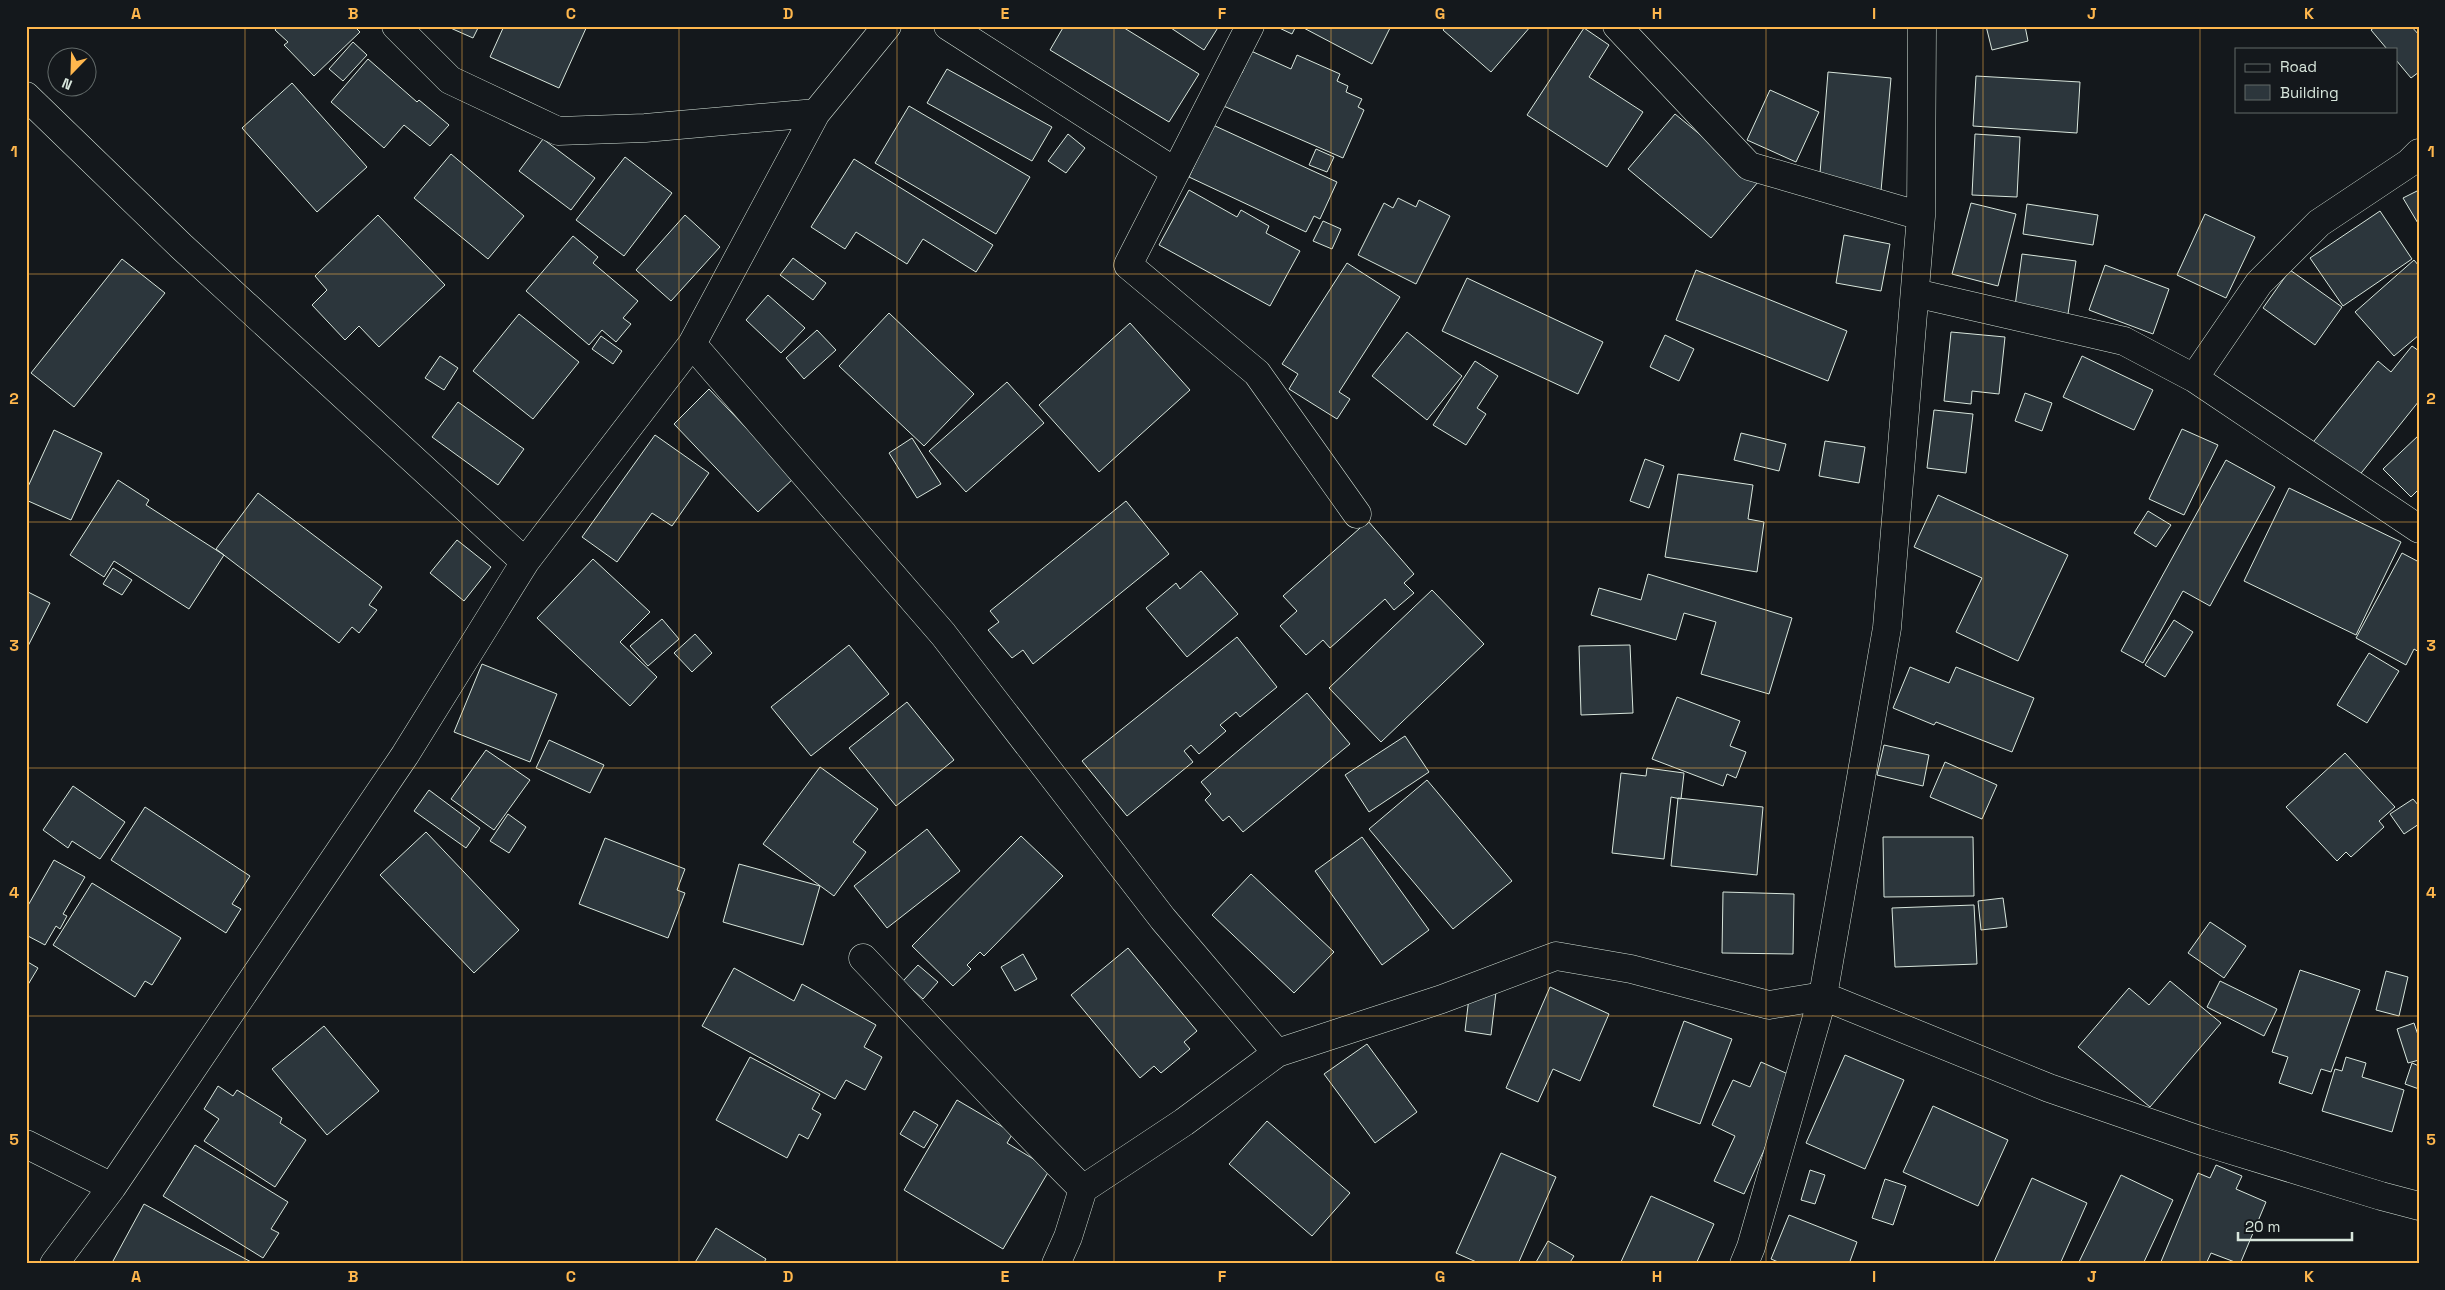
<svg xmlns="http://www.w3.org/2000/svg" width="2445" height="1290" font-family="'Space Grotesk',sans-serif">
  <style>
    .building { fill: #2c363c; stroke: #d8e6dc }
    .lines { fill: none; stroke-linecap: round; stroke-linejoin: round }
    .minor-casing { stroke: #d8e6dc; stroke-width: 29 }
    .minor { stroke: #14181c; stroke-width: 28 }
    .grid { fill: none; stroke: #ffb74d; stroke-width: 1; stroke-opacity: 0.55 }
    .neatline { fill: none; stroke: #ffb74d; stroke-width: 2 }
    .grid-label { font-size: 16px; text-anchor: middle; font-weight: bold; fill: #ffb74d }
  </style>
  <rect width="100%" height="100%" fill="#14181c"/>
  <path class="building" d="M278,26H354L360,32L314,76L284,45L288,42L275,30Z
    M446,26H479L473,38Z
    M504,26H587L559,88L490,57Z
    M1064,26H1121L1199,74L1169,122L1050,50Z
    M1168,26H1219L1204,50Z
    M1275,26H1296L1292,34Z
    M1300,26H1391L1372,64Z
    M1446,26H1531L1491,72L1443,30Z
    M1986,26H2025L2028,41L1992,50Z
    M2376,26H2411L2419,35V72L2411,78L2396,60V49H2387L2371,30Z
    M1584,28L1609,45L1589,77L1643,112L1607,167L1527,115Z
    M353,42L367,55L343,81L329,69Z
    M1251,51L1291,69L1297,55L1340,74L1337,81L1348,86L1346,92L1362,99L1358,107L1364,110L1343,158L1219,104L1234,69L1242,73Z
    M368,59L417,102L419,100L449,125L430,146L404,125L384,148L331,102Z
    M947,69L1052,127L1032,161L927,103Z
    M1828,72L1891,78L1881,191L1819,186Z
    M1976,76L2080,82L2077,133L1973,126Z
    M292,83L367,167L317,212L242,128Z
    M1770,90L1819,112L1796,162L1747,140Z
    M909,106L1030,177L996,234L875,163Z
    M1675,114L1758,182L1711,238L1628,169Z
    M1213,125L1337,182L1320,219L1314,216L1306,232L1189,177Z
    M1068,134L1085,148L1066,173L1048,161Z
    M1975,134L2020,137L2017,197L1972,195Z
    M543,139L595,178L571,210L519,171Z
    M1316,149L1334,157L1327,172L1309,165Z
    M451,154L524,216L488,259L414,198Z
    M625,157L672,193L624,256L576,220Z
    M854,159L993,245L976,272L923,239L907,264L856,232L845,249L811,227Z
    M1189,190L1237,217L1241,210L1269,226L1266,233L1300,251L1270,306L1159,245Z
    M2419,190V225L2403,198Z
    M1398,198L1416,207L1419,200L1450,216L1416,284L1358,255L1384,203L1393,208Z
    M1971,203L2016,214L1998,286L1952,274Z
    M2027,204L2098,215L2093,245L2023,234Z
    M2380,211L2412,259L2343,306L2310,258Z
    M2205,214L2255,237L2226,298L2177,275Z
    M378,215L445,285L379,347L359,326L345,340L312,305L327,290L315,276Z
    M685,215L720,247L671,301L636,270Z
    M1323,221L1341,229L1332,249L1313,241Z
    M1844,235L1890,244L1881,291L1836,283Z
    M573,236L598,257L593,263L638,301L623,318L631,324L616,342L602,330L589,345L526,291Z
    M2022,254L2076,261L2068,314L2015,306Z
    M793,258L826,283L813,300L780,275Z
    M122,259L165,293L74,407L31,373Z
    M2414,260L2419,266V335L2394,356L2355,312Z
    M1347,263L1400,297L1339,392L1350,399L1337,419L1289,389L1298,374L1282,364Z
    M2105,265L2169,289L2153,334L2089,310Z
    M1696,270L1847,331L1828,381L1676,320Z
    M2290,270L2342,307L2315,345L2263,308Z
    M1467,278L1603,342L1578,394L1442,331Z
    M768,295L805,328L781,353L746,320Z
    M889,313L974,394L924,446L839,366Z
    M519,314L579,362L533,419L473,371Z
    M1130,323L1190,390L1099,472L1039,405Z
    M817,330L836,350L804,379L786,358Z
    M1407,332L1462,376L1427,420L1372,376Z
    M1951,332L2005,337L1999,394L1972,391L1971,404L1944,401Z
    M1665,335L1694,349L1679,381L1650,367Z
    M601,336L622,351L613,364L592,349Z
    M2412,346L2419,351V401L2354,482L2310,446L2378,361L2391,372Z
    M440,356L458,368L444,390L425,378Z
    M2082,356L2153,390L2134,430L2063,397Z
    M1475,361L1498,376L1477,408L1486,414L1466,445L1433,425Z
    M1007,382L1044,423L966,492L929,451Z
    M709,389L794,478L758,512L674,424Z
    M2025,393L2052,403L2042,431L2015,421Z
    M458,402L524,449L498,485L432,437Z
    M1934,410L1973,414L1966,473L1927,468Z
    M2182,429L2218,445L2184,515L2149,499Z
    M54,430L102,453L71,520L26,500V491Z
    M1741,433L1786,444L1779,471L1734,460Z
    M655,435L709,473L672,526L652,513L617,562L582,537Z
    M2419,435V489L2411,497L2383,469Z
    M912,438L941,484L917,498L889,453Z
    M1825,441L1865,447L1859,483L1819,476Z
    M1645,459L1664,466L1649,508L1630,501Z
    M2226,460L2275,487L2210,606L2183,591L2143,663L2121,651Z
    M1678,474L1753,485L1748,519L1764,522L1757,572L1665,557Z
    M118,480L149,500L146,505L224,555L189,609L114,561L104,577L70,555Z
    M2289,488L2401,542L2356,635L2244,581Z
    M258,493L382,587L369,605L377,610L359,633L352,627L339,643L216,549Z
    M1938,495L2068,555L2018,661L1956,632L1982,578L1914,547Z
    M1126,501L1169,554L1033,664L1023,650L1012,658L988,630L999,622L990,611Z
    M2148,511L2171,525L2156,547L2134,533Z
    M1368,521L1414,574L1404,583L1414,593L1394,610L1385,599L1330,648L1323,640L1306,655L1280,626L1297,611L1283,596Z
    M457,540L491,567L464,601L430,573Z
    M2402,553L2419,562V652L2414,649L2406,665L2356,638Z
    M593,559L650,612L620,642L657,677L630,706L537,618Z
    M113,568L132,580L122,595L103,584Z
    M1201,571L1238,614L1187,657L1146,608L1176,583L1180,589Z
    M1648,574L1792,618L1769,694L1701,674L1716,622L1684,613L1676,640L1591,615L1599,588L1641,600Z
    M1432,590L1484,644L1381,742L1329,688Z
    M26,591L50,603L26,650Z
    M662,619L679,639L648,666L630,646Z
    M2174,620L2193,632L2165,677L2145,665Z
    M695,634L712,653L692,672L674,653Z
    M1237,637L1277,687L1240,717L1236,712L1220,725L1226,731L1199,754L1191,745L1184,751L1193,762L1127,816L1082,761Z
    M849,645L889,694L811,756L771,707Z
    M1630,645L1633,713L1581,715L1579,646Z
    M2369,653L2399,671L2367,723L2337,705Z
    M482,664L557,694L530,762L454,732Z
    M1910,667L1949,683L1956,667L2034,698L2012,752L1936,722L1934,725L1893,708Z
    M1307,693L1350,744L1243,832L1229,816L1223,821L1205,800L1211,794L1201,782Z
    M1677,697L1740,721L1730,746L1746,752L1736,778L1727,774L1723,786L1652,759Z
    M907,702L954,760L896,806L849,748Z
    M1405,736L1429,772L1369,812L1345,775Z
    M549,740L604,765L590,793L536,768Z
    M1884,745L1929,755L1923,786L1877,775Z
    M486,750L530,780L494,830L451,799Z
    M2345,753L2395,807L2379,821L2384,827L2351,857L2346,852L2337,861L2286,807Z
    M1945,762L1997,785L1982,819L1930,797Z
    M820,767L878,809L853,842L866,852L834,896L763,844Z
    M1647,768L1684,773L1681,799L1671,797L1664,859L1612,853L1621,773L1646,776Z
    M1427,780L1512,881L1453,929L1369,829Z
    M73,786L125,822L100,859L72,841L68,848L43,830Z
    M429,790L480,828L466,848L414,811Z
    M1678,798L1763,807L1757,875L1671,866Z
    M2413,799L2419,806V824L2404,834L2390,814Z
    M145,807L250,876L232,904L241,909L226,933L111,860Z
    M508,814L526,827L509,853L490,841Z
    M927,829L960,871L887,928L854,886Z
    M426,832L519,930L474,973L380,875Z
    M1021,836L1063,876L984,956L980,952L967,965L971,969L953,986L912,946Z
    M1362,837L1429,930L1382,965L1315,871Z
    M1883,837H1973L1974,896L1884,897Z
    M605,838L685,869L677,890L685,893L668,938L579,904Z
    M54,860L85,877L63,914L67,916L60,929L56,926L45,945L26,935V909Z
    M739,864L820,886L803,945L723,922Z
    M1251,874L1334,952L1294,993L1212,915Z
    M92,883L181,938L152,985L145,981L135,997L53,945Z
    M1723,892L1794,894L1793,954L1722,953Z
    M2003,898L2007,927L1981,930L1978,901Z
    M1974,905L1977,964L1895,967L1892,908Z
    M2210,922L2246,946L2224,978L2188,953Z
    M1128,948L1197,1031L1184,1042L1190,1049L1161,1073L1154,1066L1140,1078L1071,995Z
    M1023,954L1037,979L1015,991L1001,967Z
    M26,961L38,968L26,988Z
    M918,965L938,982L923,999L903,981Z
    M734,968L794,1001L802,984L876,1025L864,1047L882,1057L865,1090L846,1080L835,1099L702,1026Z
    M2300,970L2360,990L2331,1072L2321,1069L2312,1094L2279,1083L2288,1057L2272,1052Z
    M2386,971L2408,977L2399,1016L2376,1010Z
    M2170,981L2221,1023L2150,1107L2078,1047L2129,988L2149,1005Z
    M2220,981L2277,1009L2264,1036L2207,1007Z
    M1550,987L1609,1014L1580,1081L1553,1069L1538,1102L1506,1088Z
    M1470,989L1496,992L1491,1035L1465,1031Z
    M1684,1021L1732,1039L1700,1124L1653,1106Z
    M2414,1023L2419,1038V1060L2408,1063L2397,1029Z
    M324,1026L379,1091L327,1135L272,1069Z
    M1367,1044L1417,1112L1375,1143L1324,1074Z
    M1845,1055L1904,1080L1865,1169L1806,1143Z
    M750,1057L820,1094L812,1109L821,1114L808,1139L799,1134L787,1158L716,1120Z
    M2346,1057L2366,1063L2362,1077L2404,1090L2392,1132L2322,1111L2335,1069L2342,1071Z
    M1761,1062L1797,1078L1744,1194L1714,1181L1735,1136L1712,1125L1733,1080L1750,1087Z
    M2412,1063L2419,1066V1089L2405,1084Z
    M218,1086L233,1096L237,1090L282,1118L280,1123L306,1140L275,1187L204,1141L219,1119L204,1109Z
    M957,1100L1013,1133L1007,1143L1050,1169L1003,1249L904,1190Z
    M1933,1106L2008,1140L1978,1206L1903,1172Z
    M914,1111L938,1125L924,1148L900,1134Z
    M1267,1121L1350,1193L1312,1236L1229,1164Z
    M195,1145L288,1202L271,1229L279,1233L263,1258L163,1196Z
    M1501,1153L1556,1177L1518,1264H1481L1456,1253Z
    M2216,1165L2242,1176L2236,1189L2266,1202L2240,1264L2211,1253L2206,1264H2160L2198,1173L2210,1178Z
    M1810,1170L1825,1175L1815,1204L1801,1200Z
    M2121,1175L2173,1200L2143,1264H2078Z
    M2032,1178L2087,1203L2060,1264H1993Z
    M1885,1179L1906,1186L1893,1225L1872,1218Z
    M1651,1196L1714,1224L1696,1264H1620Z
    M144,1204L253,1263L252,1264H117L113,1261Z
    M1789,1215L1857,1242L1849,1264H1783L1771,1259Z
    M716,1228L766,1259L763,1264H694Z
    M1548,1241L1574,1256L1569,1264H1535Z"/>
  <g class="lines">
    <defs>
      <path id="minor" d="M396,26L450,80L558,131L645,128L816,113
        M948,26L1174,171
        M1250,26L1128,265L1257,373L1357,514
        M1617,26L1749,166L1921,216
        M26,96L181,246L525,562
        M1915,293L2124,341L2194,378L2419,529
        M692,344L943,634L1163,919L1277,1053
        M2194,378L2259,283L2319,223L2409,163L2419,153
        M863,958C937,1035 1007,1114 1083,1189
        M26,1144L112,1187
        M54,1264L112,1187L405,755L525,562L692,344L816,113L887,26
        M1056,1264L1068,1237L1083,1189L1184,1122L1277,1053L1442,999L1556,956L1631,969L1769,1005L1823,996L2049,1088L2205,1142L2381,1196L2419,1206
        M1744,1264L1751,1247L1823,996L1887,628L1921,216L1922,26"/>
    </defs>
    <use href="#minor" class="minor-casing"/>
    <use href="#minor" class="minor"/>
  </g>
  <path class="grid" d="M245,26V1264M462,26V1264M679,26V1264M897,26V1264M1114,26V1264M1331,26V1264M1548,26V1264M1766,26V1264M1983,26V1264M2200,26V1264M26,274H2419M26,522H2419M26,768H2419M26,1016H2419"/>
  <rect width="2445" height="1290" fill="none" stroke="#14181c" stroke-width="55"/>
  <rect x="2235" y="48" width="162" height="65" fill="#14181c" stroke="#626a69"/>
  <rect x="2245" y="64" width="25" height="8" fill="#14181c" stroke="#626a69"/>
  <text x="2280" y="72" font-size="15" fill="#d8e6dc">Road</text>
  <rect x="2245" y="85" width="25" height="15" fill="#2c363c" stroke="#626a69"/>
  <text x="2280" y="98" font-size="15" fill="#d8e6dc">Building</text>
  <g transform="translate(72 72) rotate(203)"><circle r="24" fill="#14181c" stroke="#626a69"/>
  <path d="M0-4L9 19L0 12L-9 19Z" fill="#ffb74d"/>
  <text y="-8" font-size="14" font-weight="bold" text-anchor="middle" fill="#d8e6dc">N</text>
  </g>
  <path d="M2238 1232v8h114v-8" fill="none" stroke="#d8e6dc" stroke-width="2.5"/>
  <text x="2245" y="1232" font-size="15" fill="#d8e6dc" stroke="#14181c" stroke-width="4" paint-order="stroke">20 m</text>
  <rect x="28" y="28" width="2390" height="1234" class="neatline"/>
  <g class="grid-label">
    <text x="136" y="19">A</text>
    <text x="353" y="19">B</text>
    <text x="571" y="19">C</text>
    <text x="788" y="19">D</text>
    <text x="1005" y="19">E</text>
    <text x="1222" y="19">F</text>
    <text x="1440" y="19">G</text>
    <text x="1657" y="19">H</text>
    <text x="1874" y="19">I</text>
    <text x="2092" y="19">J</text>
    <text x="2309" y="19">K</text>
    <text x="14" y="157">1</text>
    <text x="2431" y="157">1</text>
    <text x="14" y="404">2</text>
    <text x="2431" y="404">2</text>
    <text x="14" y="651">3</text>
    <text x="2431" y="651">3</text>
    <text x="14" y="898">4</text>
    <text x="2431" y="898">4</text>
    <text x="14" y="1145">5</text>
    <text x="2431" y="1145">5</text>
    <text x="136" y="1282">A</text>
    <text x="353" y="1282">B</text>
    <text x="571" y="1282">C</text>
    <text x="788" y="1282">D</text>
    <text x="1005" y="1282">E</text>
    <text x="1222" y="1282">F</text>
    <text x="1440" y="1282">G</text>
    <text x="1657" y="1282">H</text>
    <text x="1874" y="1282">I</text>
    <text x="2092" y="1282">J</text>
    <text x="2309" y="1282">K</text>
  </g>
</svg>
